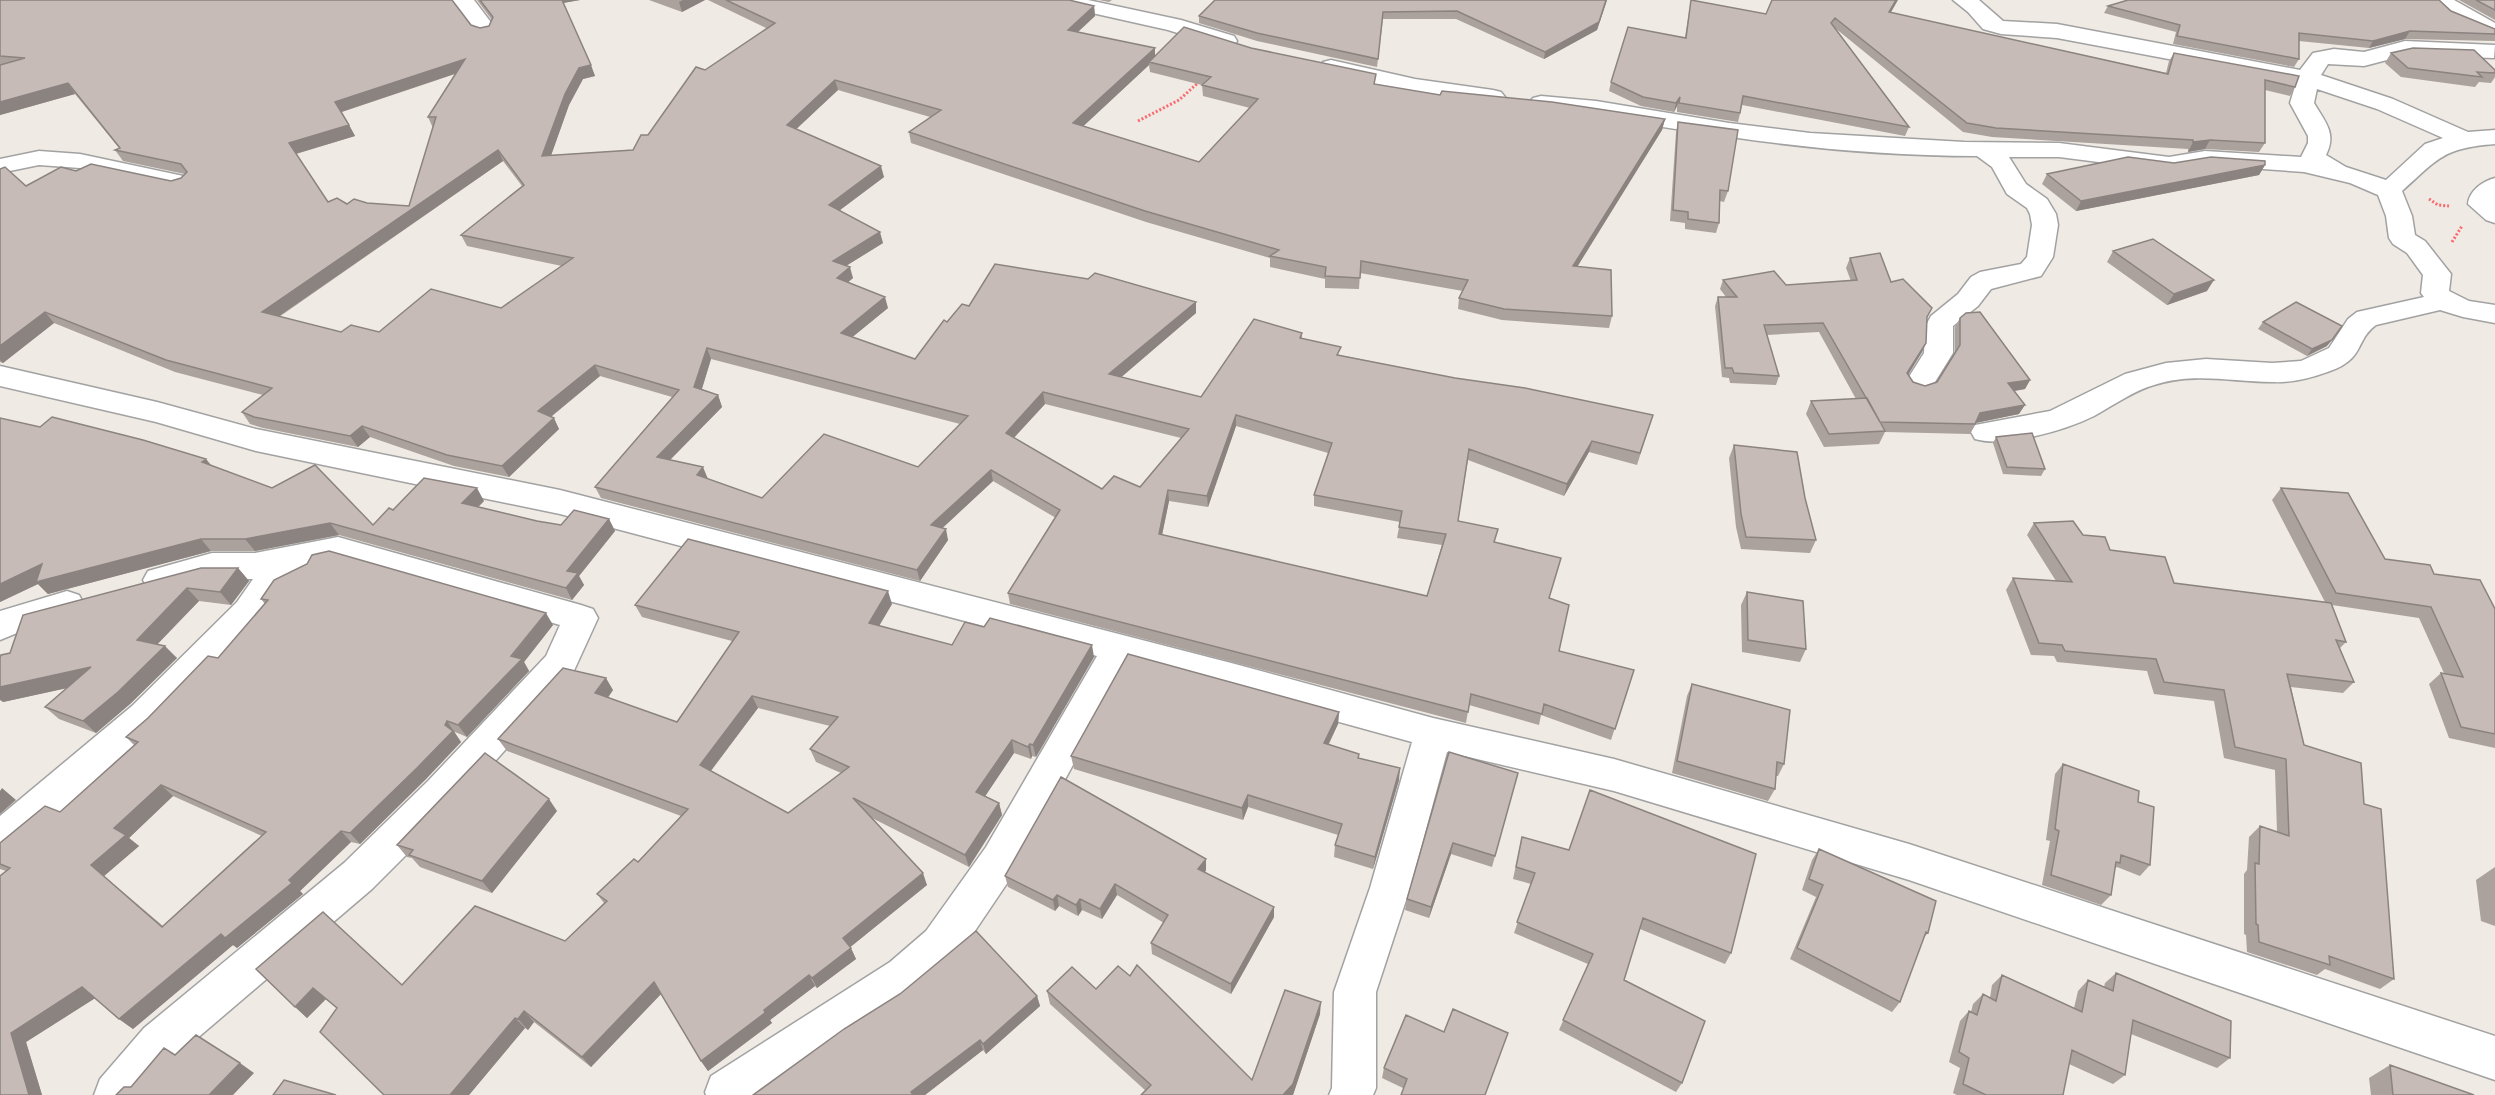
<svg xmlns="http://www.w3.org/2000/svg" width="2495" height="1095" font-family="'Golos Text',sans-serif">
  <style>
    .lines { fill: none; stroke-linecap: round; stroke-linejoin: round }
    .minor-casing { stroke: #a2a2a2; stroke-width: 3 }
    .path { stroke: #fb686e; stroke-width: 3; stroke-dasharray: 2 2; stroke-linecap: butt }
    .minor { fill: #fff; fill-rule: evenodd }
    .wall { fill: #aba19d; fill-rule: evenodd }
    .shaded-wall { fill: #8b8380 }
    .building { fill: #c7bbb7; stroke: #8b8380; stroke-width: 1.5; fill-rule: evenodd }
  </style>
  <rect width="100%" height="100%" fill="#efeae3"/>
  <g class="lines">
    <defs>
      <path id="minor" d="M452,0H474L496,29L493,34L485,36L477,34Z
        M1048,0H1088L1181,20L1234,36L1237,41L1234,46L1226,48L1168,30L1052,4Z
        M1953,0H1979L2003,21L2057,24L2300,70L2313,53L2334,49L2364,52L2405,41L2495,45L2494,58L2406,55L2364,66L2328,64L2321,75L2393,99L2468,132L2495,130V144C2443,148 2439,158 2402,191L2412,216L2415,235L2425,241L2451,274L2449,291L2469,301L2495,305V323L2463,317L2440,310L2376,325C2355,340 2365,359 2330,371C2311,378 2292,383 2272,382C2233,382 2193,372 2154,385C2133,391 2114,405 2094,416C2066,430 2005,448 1975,439L1971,432L1975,425L2050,411L2125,374L2166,363L2206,359L2272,363L2301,361L2329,348L2348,319L2357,312L2424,297L2421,293L2423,275L2407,253L2393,244L2389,238L2386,216L2378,195L2350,183L2304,172L2205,165L2169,171L2059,157H2009L2026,184L2047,199L2056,214L2058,225L2053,257L2041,276L1991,289L1978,306L1953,326V353L1930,390L1920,393L1910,390L1905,383L1924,353L1925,327L1931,316L1958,294L1971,277L1980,272L2021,264L2027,257L2032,225L2030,214L2027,208L2007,194L1992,167L1977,156C1895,156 1812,149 1731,137C1667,129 1605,116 1541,110L1533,108L1529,103L1533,98L1541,96L1596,101L1729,123L1810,133L1964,142L2059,143L2169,157L2205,151L2301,157L2308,143V136L2290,103L2296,83L2057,38L2001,34L1983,29L1968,12ZM2317,89L2377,109L2443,138L2425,144L2386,180L2346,167L2326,155C2337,133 2325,122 2314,103Z
        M2429,0H2454L2495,23V38L2447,16Z
        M1331,60L1415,79L1493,90L1501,92L1505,97L1501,102L1493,104L1415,93L1323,72L1320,67L1323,62Z
        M39,151L80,154L188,177L192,182L188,187L179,190L80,168L39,165L0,173V159Z
        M2495,178V223L2486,220L2468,204C2469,191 2483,181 2495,178Z
        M0,366L157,402L256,429L560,490L1235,664L1433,718L1614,759L1909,844L2495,1036V1080L1909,880L1614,791L1447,752L1410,888L1376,992V1088L1373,1095H1329L1332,1088L1334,992L1370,888L1412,742L1128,664L1014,873L956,959L920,990L762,1095H706L705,1092L711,1076L890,962L926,931L986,847L1097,656L560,514L256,451L156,422L0,386Z
        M338,537L581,605L593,609L598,618L572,675L456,805L372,889L174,1058L145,1095H94L100,1079L144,1028L344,863L428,781L546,656L560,625L338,561L320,565L315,574L282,590L261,620L158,728L14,852L0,857V816L132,706L237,602L253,579H212L160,593L148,589L143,580L148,571L212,553H255Z
        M67,591L79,595L84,604L79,613L34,626L0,640V611Z"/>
    </defs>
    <use href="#minor" class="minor-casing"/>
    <path class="path" d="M1138,121L1179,100L1200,81
      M2429,199L2438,205L2449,206
      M2452,242L2462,226"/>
    <use href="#minor" class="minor"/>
  </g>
  <path class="wall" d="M0,0L471,25L480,28L489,26L492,20L477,0H580L563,3L595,76L583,79L569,105L551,155L633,150L648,135L705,70L768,29L708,0H1069L1094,6L1095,16L1078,32L1155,55L1251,48L1375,84L1440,95L1665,119L1662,130L1577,266L1612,316L1609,328L1502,320L1458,309L1459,298L1463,291L1360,273L1359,289L1325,288V279L1270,267V258L1146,222L911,143L909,132L930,117L838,90L796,129L884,177L840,210L883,243L846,266L853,278L848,282L888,308L852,337L915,359L947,322L969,306L1196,302V313L1121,377L1201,397L1302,333V339L1340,355L1455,378L1653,415L1637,465L1589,452L1564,496L1468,460L1458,521L1495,542L1550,598L1559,651L1634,670L1611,740L1541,715L1539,725L1469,705L1466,723L1010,604L1008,593L1056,518L993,481L942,528L948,540L920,581L601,498L595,487L672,397L600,376L551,417L559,429L509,477L454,466L370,437L358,447L263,428L250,424L242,412L263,395L175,372L54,323L3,363L0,362V169L26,186L76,171L171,181L181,178L185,174L123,161L115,150L119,148L75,94L0,115ZM1149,65L1150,72L1202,85L1203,96L1250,108L1199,162L1083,126ZM455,74L428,117L433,128L409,206L367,203L347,204L328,202L296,154L355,136L342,112ZM503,161L522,186L461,235L467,246L562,266L501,308L379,332H341L279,317ZM711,359L960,424L918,467L762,498L707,479L670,460L722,407L718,395L702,389ZM1045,404L1181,438L1140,487L1102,489L1014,438ZM1236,426L1328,453L1314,495V506L1400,522L1397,538L1442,545L1427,596L1162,535L1169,501L1208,507Z
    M649,0H705L682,12Z
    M1099,0H1112L1109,2Z
    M1215,0H1607L1597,30L1544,59L1456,19H1383L1377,67L1257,41L1199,23V16Z
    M1691,0L1766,14L1891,13L2166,73L2169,61L2174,53L2295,87L2290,96L2265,90V143L2259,152L2205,149L2188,152V149L1992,137L1963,132L1835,28L1909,127L1905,136L1742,105L1738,122L1677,112V106L1674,112L1641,106L1609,91L1611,82L1685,37Z
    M2459,0H2495V20Z
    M2108,6L2451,11L2495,29V41L2405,39L2369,48L2299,41V59L2294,67L2173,44L2176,32L2104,13Z
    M2391,53L2495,70V77L2491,83L2479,82L2475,87L2401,77L2385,63Z
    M1678,122L1728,191L1724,202L1720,201L1719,223L1716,233L1685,229V223L1670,221L1676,132Z
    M2174,163L2265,165L2259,175L2076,211L2042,184L2047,174Z
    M2113,251L2207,291L2167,305L2107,262Z
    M1850,258L1891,282L1927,318L1922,352L1908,375L1913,382L1925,386L1937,382L1955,352V327L1960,318L2030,380L2025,389L2014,391L2019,414L1976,423L1970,434L1885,432L1879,444L1824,447L1806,414L1811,401L1856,399L1819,332L1767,335L1779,376L1776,385L1730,383L1729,378L1722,377L1715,306L1718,297H1726L1720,289L1723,280L1786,285L1851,281L1846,268Z
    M2263,322L2327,346L2307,356L2258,329Z
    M0,418L212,466L373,525L393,510L484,501L478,507L537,521L561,525L609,519L615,531L579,576L584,585L572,600L339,535L255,551H211L48,594L38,584L0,602Z
    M1996,437L2045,469L2041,476L2003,474L1993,443Z
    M1734,445L1805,498L1816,540L1810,553L1741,549L1736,527L1729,458Z
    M2281,488L2385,559L2434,574L2495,609V748L2449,738L2429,684L2441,673H2444L2419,618L2332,605L2346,642L2340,648L2354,682L2343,693L2291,687L2304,745L2364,804L2394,979L2380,989L2325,969L2317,975L2247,952L2246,935L2244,934V874L2247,870L2249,837L2260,826L2277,832L2275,770L2224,758L2214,701L2154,694L2147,671L2057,662L2054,656L2031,655L2006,590L2013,578L2056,581L2027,535L2034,523L2083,535L2174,583L2325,602L2272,500Z
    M238,568L249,581L231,605L199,601L157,644L177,658L130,704L96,733L59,719L45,707L67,688L3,702L10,653Z
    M1747,592L1806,649L1800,662L1742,652L1741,605Z
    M261,599L553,625L524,662L529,671L467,737L455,732V733L461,742L426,779L360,844L351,842L300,891L303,894L237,948L233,945L133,1029L119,1019L95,998L26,1042L42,1095H0L6,871L0,869V843L60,812L134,745L126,737L218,658L265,604ZM173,796L262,836L163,926L104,876L139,846L129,838Z
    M892,604L879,626L952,645L1094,657L1036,757L1032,756L1031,759L1014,753L985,796L999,803L1002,815L969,867L870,817L927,885L850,947L856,959L817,988L815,986L770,1020L772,1023L708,1071L701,1061L661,994L591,1067L534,1022L528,1030L525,1028L469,1095H384L337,1008L326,999L307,1018L256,969L402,985L565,941L604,903L597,894L638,862L681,816L507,751L498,739L613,690L608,697L677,722L732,641L642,617L635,605ZM758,708L830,726L810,749L816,762L841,773L788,813L711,771Z
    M1692,684L1784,764L1778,776H1776L1775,789L1768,801L1672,773L1687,696Z
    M1339,712L1338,724L1329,744L1359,758L1399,780L1373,869L1334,857L1335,845L1338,835L1248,807L1243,820L1074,769L1071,756Z
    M1449,752L1518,773L1492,867L1451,854L1429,918L1405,910L1407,899Z
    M2063,764L2150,865L2140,876L2117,867L2114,869L2111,895L2101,905L2042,885L2050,841L2046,840L2055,774Z
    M557,811L492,893L420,867L412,858L407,857L397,845Z
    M1522,837L1731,953L1725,964L1640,929L1624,980L1682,1083L1676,1092L1559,1030L1588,964L1514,933L1531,884L1513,879Z
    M1819,849L1928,933L1923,938L1900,1002L1892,1012L1790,959L1816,897L1802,890L1812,860Z
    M1206,859V870L1205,873L1274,917L1231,994L1152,954L1151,943L1164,923L1117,895L1102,919L1082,910L1078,916L1059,906L1055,911L1008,887L1005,876Z
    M2495,867V926L2481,921L2476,880Z
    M2116,973L2230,1058L2217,1068L2131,1034L2125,1075L2113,1084L2069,1064L2063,1095H1957L1953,1093L1960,1068L1949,1062L1960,1021L1969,1011L1971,1012L1973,1004L1983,994L1990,998L1992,985L2002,975L2074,1008L2078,991L2088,980L2104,987L2105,983Z
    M1096,989L1252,1080L1320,1014L1293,1095H1141L1146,1091L1050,1004L1047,991Z
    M1037,996L1040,1006L986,1054L983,1050L925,1095H753Z
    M1444,1032L1508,1033L1403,1088L1382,1078L1384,1068Z
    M2390,1065L2474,1095H2371L2369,1078Z"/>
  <path class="shaded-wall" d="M562,0H580L563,3Z
    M683,0H705L682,12L679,2Z
    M1606,0H1607L1597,30L1544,59L1545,52Z
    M1896,0H1898L1886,21L1889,12Z
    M1094,6L1095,16L1069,40L1068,30Z
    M2410,31L2405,39L2369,48L2373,41Z
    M1155,48V59L1149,62V65L1075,134L1073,123Z
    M465,59L469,69L341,112L335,102Z
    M591,65L595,76L583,79L569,105L547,167L542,156L565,94L579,68Z
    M835,80L838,90L790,135L787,125Z
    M68,83L75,94L0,115V102Z
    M1680,97L1677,106L1674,112L1676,103Z
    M1665,119L1662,130L1571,277L1573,266Z
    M349,125L355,136L295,154L289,143Z
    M2210,140L2205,149L2188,152L2193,142Z
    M498,150L503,161L269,323L262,312Z
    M2265,165L2259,175L2076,211L2081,201Z
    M881,166L884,177L832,216L829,205Z
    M880,232L883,243L836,272L833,261Z
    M850,267L853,278L840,289L837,278Z
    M2214,280L2207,291L2167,305L2174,294Z
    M885,297L888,308L844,344L841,333Z
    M1196,302V313L1111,386L1109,374Z
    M45,312L54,323L3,363L0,360V346Z
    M2332,340L2327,346L2307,356L2312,349Z
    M1926,343L1922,352L1903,383L1907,373Z
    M707,348L711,359L699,398L694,387Z
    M595,365L600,376L543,423L538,411Z
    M2030,380L2025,389L2002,393L2008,383Z
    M1043,392L1045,404L1008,444L1006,433Z
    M718,395L722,407L662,468L657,457Z
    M2025,405L2019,414L1975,423L1980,413Z
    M1236,415V426L1208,507L1207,496Z
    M554,418L559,429L509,477L502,466Z
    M362,426L370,437L358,447L350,436Z
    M1592,441L1589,452L1564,496L1567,484Z
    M206,459L216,471L202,462Z
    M703,467L708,479L697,475Z
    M991,470L993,481L934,536L931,525Z
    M477,488L484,501L470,515L462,503Z
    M1168,490L1169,501L1160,545L1159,534Z
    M609,519L615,531L579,576L584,585L572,600L566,588L567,571Z
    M330,523L339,535L255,551L245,539Z
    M946,529L948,540L920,581L917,570Z
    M201,539L211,551L48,594L38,584L0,602V584L42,564Z
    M238,568L249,581L231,605L220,592Z
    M187,588L199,601L150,652L137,640Z
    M888,591L892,604L873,636L869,623Z
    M546,613L553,625L524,662L529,671L467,737L458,725Z
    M1092,645L1094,657L1036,757L1033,745Z
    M165,646L177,658L130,704L96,733L83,721Z
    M91,667L104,680L3,702L0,700V687Z
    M606,678L613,690L603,705L595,693Z
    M752,696L758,708L706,777L700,765Z
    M1339,712L1338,724L1323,755L1324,743Z
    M447,721L461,742L426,779L360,844L350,833L445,725Z
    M1012,740L1014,753L980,804L976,792Z
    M1030,744L1032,756L1031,759L1028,747Z
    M1400,768L1399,780L1373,869L1375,857Z
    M161,785L173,796L129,838L139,846L104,876L175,937L91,865L114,828Z
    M2,788L16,800L0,814V791Z
    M1248,795V807L1243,820L1242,808Z
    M549,799L557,811L492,893L482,881Z
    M999,803L1002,815L969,867L965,855Z
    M341,831L351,842L300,891L303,894L237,948L233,945L133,1029L119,1019L221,934L289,880Z
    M1453,843L1451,854L1429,918L1431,907Z
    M1206,859V870L1199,880L1198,869Z
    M923,873L927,885L848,949L843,938Z
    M1115,884L1117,895L1102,919L1100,909Z
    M1057,895L1059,906L1055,911L1053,900Z
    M1080,899L1082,910L1078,916L1076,905Z
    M1274,907V917L1231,994V984Z
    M851,948L856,959L817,988L812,978Z
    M809,975L815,986L770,1020L772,1023L708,1071L701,1061L764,1010Z
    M654,982L662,993L591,1067L582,1057Z
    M82,987L97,997L26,1042L42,1095H29L11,1033Z
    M313,988L326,999L307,1018L295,1007Z
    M1037,996L1040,1006L986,1054L983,1044Z
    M1321,1002L1320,1014L1293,1095H1283Z
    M524,1011L534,1022L528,1030L518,1019Z
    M515,1018L525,1028L469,1095H450Z
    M980,1040L983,1050L925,1095H912L911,1092Z
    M240,1063L254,1073L233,1095H209Z"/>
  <path class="building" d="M0,0H452L471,25L480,28L489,26L493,17L480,0H562L591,65L579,68L565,94L542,156L633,150L641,135H648L696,67L705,70L775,23L726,0H1069L1094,6L1068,30L1155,48L1073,123L1199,162L1258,99L1202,85L1211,77L1149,62L1184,27L1251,48L1376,74L1374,84L1440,95L1442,91L1552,102L1665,119L1573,266L1611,270L1612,316L1504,309L1459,298L1468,280L1361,261L1360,278L1325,276L1326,267L1270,256L1279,250L1145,211L909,132L941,110L835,80L787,125L881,166L829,205L880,232L833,261L850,267L837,278L885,297L841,333L915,359L944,320L947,322L962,304L969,306L995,264L1088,279L1095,273L1196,302L1109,374L1201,397L1254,319L1302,333L1300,338L1341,347L1337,355L1455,378L1525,388L1653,415L1640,453L1592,441L1567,484L1469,449L1458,521L1498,529L1494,542L1561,558L1549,598L1569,605L1559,651L1634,670L1615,729L1544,704L1542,714L1471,694L1468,712L1008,593L1060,510L991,470L931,525L946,529L917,570L595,487L679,390L595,365L538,411L554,418L502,466L447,455L362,426L350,436L254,417L242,412L272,388L166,360L45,312L0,346V169L5,167L26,186L61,167L76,171L91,164L171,181L181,178L187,172L181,164L115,150L120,148L68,83L0,102V65L25,58L0,56ZM465,59L428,117H436L409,206L367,203L354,199L347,204L337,198L328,202L289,143L349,125L335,102ZM498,150L524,185L461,235L573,258L501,308L431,289L379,332L351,325L341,332L262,312ZM707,348L968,416L918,467L824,434L762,498L697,475L703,467L657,457L718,395L694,387ZM1043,392L1189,429L1140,487L1114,476L1102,489L1006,433ZM1236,415L1332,443L1314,495L1402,511L1399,527L1446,534L1427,596L1159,534L1168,490L1207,496Z
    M1215,0H1606L1599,22L1545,52L1457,11L1383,12L1378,59L1257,33L1199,16Z
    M1691,0L1766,14L1772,0H1896L1889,12L2168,74L2174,53L2299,76L2295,87L2265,80V143L2210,140L2193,142V140L1996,128L1967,123L1835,18L1831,23L1909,127L1743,96L1740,113L1679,103L1680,97L1676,103L1643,97L1611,82L1628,27L1686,38Z
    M2128,0H2439L2451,11L2495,29V34L2410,31L2373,41L2299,33V59L2177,36L2180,25L2108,6Z
    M2476,0H2495V10Z
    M2413,48L2474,50L2495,70V73L2477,72L2482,77L2408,68L2391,53Z
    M1678,122L1738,130L1728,191L1720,190L1719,223L1688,219V212L1673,210Z
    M2128,157L2174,163L2211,157L2265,161V165L2081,201L2047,174Z
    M2153,239L2214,280L2174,294L2113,251Z
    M1880,253L1891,282L1903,279L1932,308L1927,317L1926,343L1907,373L1913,382L1925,386L1937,382L1960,345V318L1966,313L1980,312L2030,380L2008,383L2025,405L1980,413L1975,424L1880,422L1823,323L1764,325L1779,376L1734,373L1732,368H1725L1718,297H1737L1723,280L1774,271L1786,285L1857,280L1850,258Z
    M2296,302L2342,326L2332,340L2312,349L2263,322Z
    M1867,398L1885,431L1829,434L1811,401Z
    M52,417L143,440L206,459L202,462L272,488L315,465L373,525L389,508L393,510L424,478L477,488L462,503L537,521L561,525L574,510L609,519L567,571L578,573L566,588L330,523L245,539H201L36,582L42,564L0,584V418L40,427Z
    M2032,433L2045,469L2007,467L1996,437Z
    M1734,445L1797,452L1805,498L1816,540L1746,537L1741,514Z
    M2281,488L2348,493L2385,559L2430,565L2434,574L2480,580L2495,609V734L2461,727L2441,673L2463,677L2431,607L2336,593Z
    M2073,521L2083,535L2105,537L2110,550L2165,557L2174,583L2331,603L2346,642L2336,640L2354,682L2287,674L2304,745L2361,763L2364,804L2381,809L2394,979L2329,956L2330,965L2259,942L2258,925L2256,924L2255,863L2259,864L2260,826L2289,836L2286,759L2235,747L2224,690L2164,682L2156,659L2065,651L2062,645L2039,643L2013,578L2072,582L2034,523Z
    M688,539L888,591L869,623L952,645L965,622L984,627L990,618L1092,645L1033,745L1030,744L1028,747L1012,740L976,792L999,803L965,855L853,798L923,873L843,938L851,948L812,978L809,975L764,1010L765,1013L701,1061L654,982L582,1057L524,1011L518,1019L515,1018L450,1095H384L320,1032L337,1008L313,988L295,1007L256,969L323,912L402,985L475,906L565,941L607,901L597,894L634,859L638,862L688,809L498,739L563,668L606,678L595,693L677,722L739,632L635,605ZM752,696L838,717L810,749L849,767L788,813L700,765Z
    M329,551L546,613L511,656L522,659L458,725L447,721L445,725L453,731L417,768L350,833L341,831L289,880L292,883L225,938L221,934L119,1019L82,987L11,1033L29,1095H0V876L10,868L0,864V843L45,806L60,812L138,742L126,737L148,718L208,656L218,658L268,600L261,599L274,580L307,564L312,555ZM161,785L266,832L162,927L91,865L126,835L114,828Z
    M201,568H238L220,592L187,588L137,640L165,646L118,692L83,721L45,707L91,667L0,687V657L1,655L10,653L23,615Z
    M1747,592L1803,601L1806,649L1748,640Z
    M1128,654L1339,712L1324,743L1359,754L1358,758L1400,768L1375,857L1335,845L1342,824L1248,795L1242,808L1071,756Z
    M1692,684L1790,710L1784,764L1777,762L1775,789L1677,761Z
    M1449,752L1518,773L1495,856L1453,843L1431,907L1407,899Z
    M485,753L549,799L482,881L409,855L413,850L397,845Z
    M2063,764L2139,791L2138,802L2154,807L2150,865L2121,855L2120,863L2116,862L2111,895L2051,875L2059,831L2055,829Z
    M1061,777L1206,859L1198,869L1274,907L1231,984L1151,943L1168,915L1115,884L1100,909L1080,899L1076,905L1057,895L1053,900L1005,876Z
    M1590,790L1756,854L1731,953L1643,918L1624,980L1705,1021L1682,1083L1563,1020L1593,954L1517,922L1535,873L1516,867L1522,837L1569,850Z
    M1819,849L1936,901L1928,933L1926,932L1900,1002L1797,948L1823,885L1809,879Z
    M976,931L1037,996L983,1044L980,1040L911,1092L913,1095H753L844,1029L900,994Z
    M1137,965L1252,1080L1285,990L1321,1002L1293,1084L1283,1095H1141L1151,1085L1047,991L1072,967L1096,989L1118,966L1130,976Z
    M2116,973L2231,1021L2230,1058L2133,1020L2125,1075L2072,1050L2063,1095H1986L1963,1084L1969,1058L1959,1052L1969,1011L1977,1015L1983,994L1996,1001L2002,975L2082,1012L2088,980L2113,991Z
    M1453,1009L1508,1033L1485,1095H1401L1407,1079L1384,1068L1406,1015L1444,1032Z
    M196,1035L240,1063L209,1095H116L124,1087H131L164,1048L175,1055Z
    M2390,1065L2474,1095H2393Z
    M284,1080L336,1095H273Z"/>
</svg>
